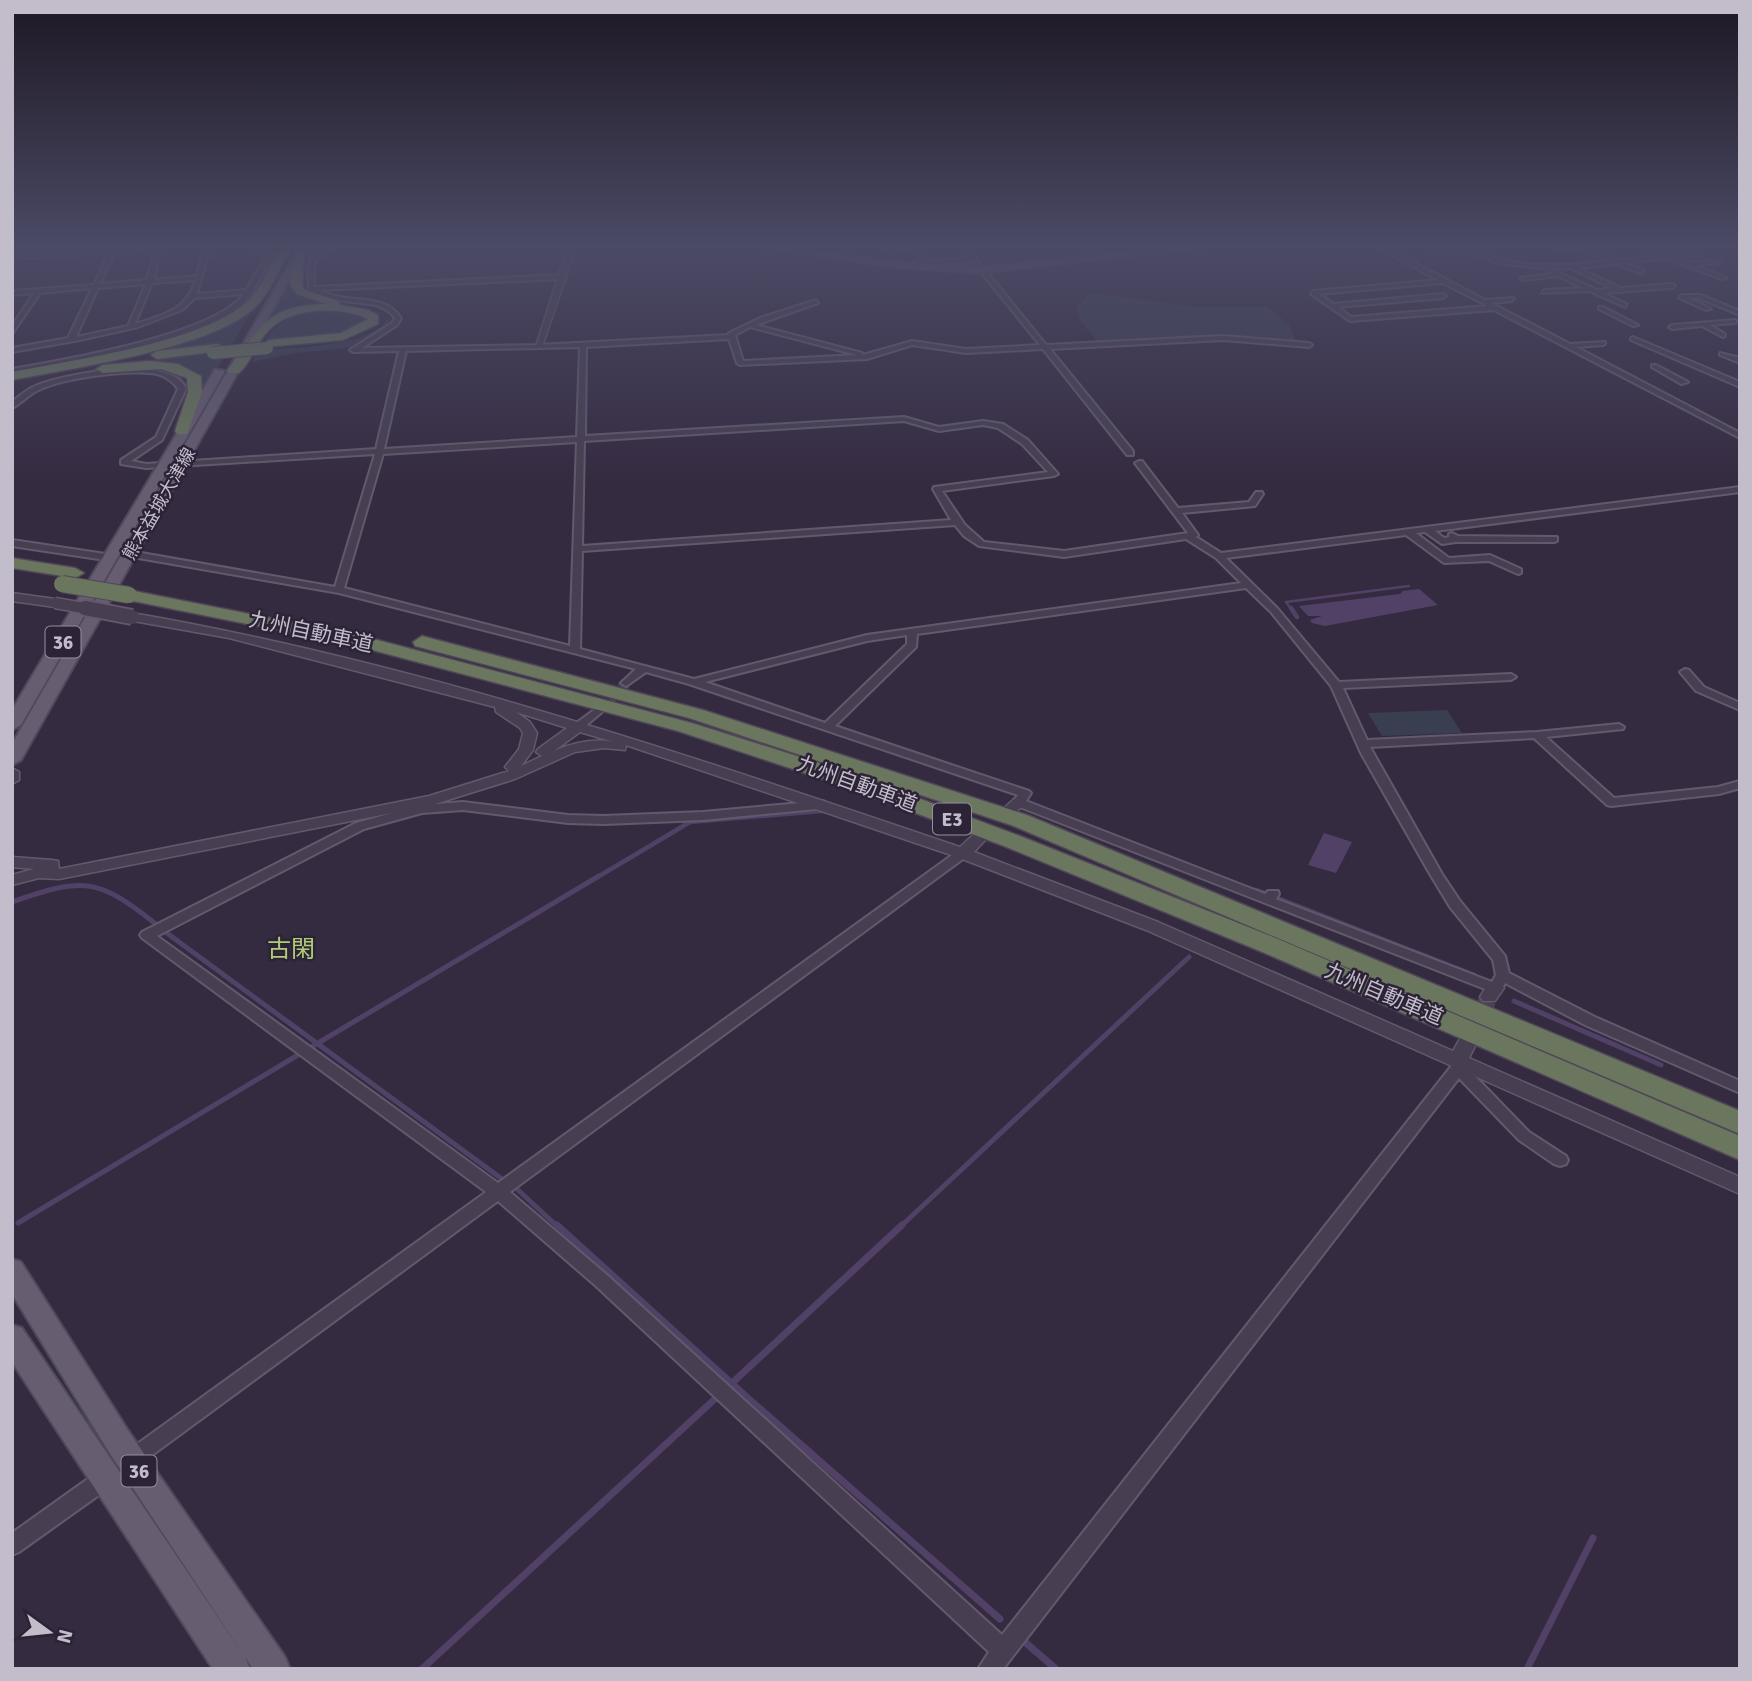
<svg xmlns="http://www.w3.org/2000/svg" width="1752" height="1681" font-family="Signika,'Noto Sans JP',sans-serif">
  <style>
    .green { fill: #393e50 }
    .water { fill: #524166 }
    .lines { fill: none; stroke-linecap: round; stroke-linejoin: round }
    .stream-far3 { stroke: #524166; stroke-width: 2.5 }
    .stream-far2 { stroke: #524166; stroke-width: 4.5 }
    .stream-far1 { stroke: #524166; stroke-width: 5 }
    .stream { stroke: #524166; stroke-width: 7 }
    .minor-tunnel { stroke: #4a4156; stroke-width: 11; stroke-dasharray: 11 5; stroke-linecap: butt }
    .tertiary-tunnel { stroke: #4a4156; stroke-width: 18; stroke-dasharray: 18 10; stroke-linecap: butt }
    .minor-casing { stroke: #625a6c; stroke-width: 4 }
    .tertiary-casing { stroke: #625a6c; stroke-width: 3 }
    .secondary-casing { stroke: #50485b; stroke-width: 3 }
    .primary-casing { stroke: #50485b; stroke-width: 4 }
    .motorway-casing { stroke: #4f4659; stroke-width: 3 }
    .minor { fill: #473f51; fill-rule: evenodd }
    .tertiary { fill: #473f51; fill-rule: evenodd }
    .secondary { fill: #594d64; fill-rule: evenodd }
    .primary { fill: #665d71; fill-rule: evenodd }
    .motorway { fill: #6a765d; fill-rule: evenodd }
    .tertiary-bridge-far1-casing { stroke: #625a6c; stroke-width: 13; stroke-linecap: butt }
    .tertiary-bridge-casing { stroke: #625a6c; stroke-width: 18; stroke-linecap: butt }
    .motorway-bridge-far1-casing { stroke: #4f4659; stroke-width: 14; stroke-linecap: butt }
    .motorway-bridge-casing { stroke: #4f4659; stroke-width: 18; stroke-linecap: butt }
    .tertiary-bridge-far1 { stroke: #473f51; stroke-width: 10 }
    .tertiary-bridge { stroke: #473f51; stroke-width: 14 }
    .motorway-bridge-far1 { stroke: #6a765d; stroke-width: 12 }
    .motorway-bridge { stroke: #6a765d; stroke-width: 16 }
    .labels { text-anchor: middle; stroke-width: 5; stroke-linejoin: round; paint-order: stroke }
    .far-street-label { font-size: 18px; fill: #c3bccb; stroke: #2c2337 }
    .shield { fill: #2c2337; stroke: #968e9f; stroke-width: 2 }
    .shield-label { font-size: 19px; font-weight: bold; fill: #c3bccb }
    .street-label { font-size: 21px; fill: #c3bccb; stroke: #2c2337 }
    .quarter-label { font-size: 24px; fill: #b1cc76; stroke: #2c2337 }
  </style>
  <rect width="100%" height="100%" fill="#352b41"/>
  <path class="green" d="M293,287L312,299L354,307H329L269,320L287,288Z
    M1090,293L1197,307H1268L1290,326L1295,341L1224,335L1097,341L1081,322L1077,307Z
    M253,309L232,344L139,354Z
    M346,310L364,316V323L341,334L264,342C283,311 312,310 346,310Z
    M388,318H391L385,326L355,347L295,353L252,362L260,350C290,347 373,348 388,318Z
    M228,352L201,392L196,374C175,356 102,368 75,372L165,358Z
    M1447,710L1462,733L1382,736L1368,713Z"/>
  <path class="water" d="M1419,589L1438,605L1325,626L1312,623L1310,620L1322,616H1308L1299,606L1400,594L1403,591Z
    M1324,833L1352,842L1336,873L1308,865Z"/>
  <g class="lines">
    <path class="stream-far3" d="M1292,610L1286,602L1409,586"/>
    <path class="stream-far2" d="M1291,608L1297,617
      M596,878L690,822L822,811"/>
    <path class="stream-far1" d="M1256,890L1474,975
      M12,902C84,877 97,877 157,925
      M164,931L502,1179
      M1514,1001L1661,1065
      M313,1046L599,876
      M518,1190L558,1227
      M18,1223L298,1055
      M900,1227L1189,957"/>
    <path class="stream" d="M557,1225L750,1400L1000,1619
      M731,1384L902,1225
      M1026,1643L1056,1669
      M422,1669L717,1397
      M1527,1669L1593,1538"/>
    <path class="minor-tunnel" d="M598,710L626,683"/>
    <path class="tertiary-tunnel" d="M1468,1042L1489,997"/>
    <defs>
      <path id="minor" d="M113,247H165L160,249L154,280L197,276L204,247H210L197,294L246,290L267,256L255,251L253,247H259L273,255C263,271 255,291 242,305C206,340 64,365 12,373V369C64,360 213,335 244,294L195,298L182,310L138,327L80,340L12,352V348L68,338L92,288L40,293L12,334V326L34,293L12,295V291L94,285L109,252L28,258L12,256V252L28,254ZM155,249L147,280L100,284L115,252ZM196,280C186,311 163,315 135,324L152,283ZM146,284L128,326L76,337L98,288Z
        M328,247H335L317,258L314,267V287L561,275L564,277L561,279L319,290C326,293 333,296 341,297C363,301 387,297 401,318L397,325L362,348L538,345L728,335L729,333L760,318L816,300L818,303L756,325L862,353L863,355L912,341L966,349L1040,345L973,262L904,267L902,264L923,262L915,250L882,247H919L929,261L970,258L961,247H967L1046,345L1223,336L1309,343L1312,345L1309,347L1223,340L1050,349L1133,451V455H1127L1043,349L966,353L912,345L867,359L740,365L737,363L729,339L586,347L585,436L904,417L939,427L983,421L1003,424L1028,440L1058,474L1054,476L942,491L965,525L984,542L1064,551L1188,533L1135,463L1139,461H1142L1178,508L1249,502L1256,492H1262L1263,494L1255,506L1182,513L1198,535L1196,537L1221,553L1740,487V492L1435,531L1444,538L1449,537V534L1452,533L1458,536L1557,537V541L1554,542H1456L1442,544L1425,532L1416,533L1449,558L1490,555L1521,569V573L1518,574L1489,561L1444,563L1406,535L1226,558L1277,608L1339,682L1511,674L1516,677L1511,680L1343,688L1367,740L1537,732L1619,724L1624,727L1623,729L1546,737L1614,798L1718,787L1740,781V788L1719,794L1611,806L1607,805L1534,738L1370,747L1442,874L1460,901L1505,956L1509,973L1595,1017L1740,1081V1093L1585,1025L1505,983L1500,991H1490L1015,805L1013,802L1018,795L689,684L646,672L626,686L621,683L636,669L339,593L127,556V552L130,551L335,587L375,454L146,468L121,464V460L156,437L178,389C174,382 165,376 157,374C130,369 63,378 39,390C29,394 22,403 12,408V402C19,396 26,390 35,386C62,374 173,353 186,389L162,440L131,461L146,464L376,449L399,351L353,352L350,350L392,323L395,318C383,301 361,304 343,301C333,300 325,297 316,293V291L309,290L308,267L311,257ZM750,327L857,355L743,361L735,335ZM580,347L577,437L384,449L406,351ZM904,421L939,431L983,425L998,428L1022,444L1048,472L934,487L933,489L951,520L582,546L584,441ZM577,442L570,646L344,588L383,454ZM955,525L964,536L979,546L1064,557L1186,539L1216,558L1241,583L867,635L694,679L580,649L582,551ZM1246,588L1271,612L1331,686L1361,753L1430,874L1450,907L1493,960L1496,975L1492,982L1276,899L1279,894L1278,891H1268L1265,894L1026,801L1031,793L1029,791L835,726L916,647L917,634ZM907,635V644L825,723L705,682L867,641Z
        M1377,247H1385L1485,300L1514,298L1512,301L1491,303L1570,344L1605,342V344L1603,345L1576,347L1740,433V438L1494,310L1350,321L1311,294L1313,291L1438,280ZM1443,283L1488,306L1351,317L1338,307L1443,298L1446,296L1443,294L1333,304L1319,294Z
        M1456,247C1473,247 1496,259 1515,262C1546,268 1578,264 1609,261L1581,249L1553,250L1555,247H1587L1617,260L1659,256L1638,247H1647L1671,256L1700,252L1702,255L1676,258L1688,263L1722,260L1720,263L1695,265L1726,278L1721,279L1666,258L1625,263L1644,271L1642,274L1617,264L1578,268L1621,288L1672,284L1675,286L1672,288L1603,293L1627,304L1625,307L1589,291L1542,293L1544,290L1582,288L1558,276L1523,280L1520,278L1553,274L1547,271L1548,269L1499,263L1465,251L1431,254L1428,252L1458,249ZM1570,268L1612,288L1597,290L1551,269Z
        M1681,295H1701L1740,311V315L1698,298H1689L1711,309L1706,310L1679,298Z
        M1599,307H1603L1638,325L1633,326L1599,309Z
        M1736,320V322L1734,323L1710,325L1725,334V336L1723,337L1702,326L1672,329L1669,327L1672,325Z
        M1633,337L1740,382V387L1631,340V338Z
        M1720,353L1740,358V363L1720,355Z
        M1652,365H1656L1688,382L1681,384L1652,367Z
        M12,540L112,555L117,558L112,561L12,546Z
        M1685,669L1689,670L1704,687L1740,703V710L1696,691L1680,672Z
        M598,707L602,708L603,710L602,712L583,728H575L574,726L575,724Z
        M823,801L829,805L827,808L703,820L604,824L568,823L463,810L422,813L364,829L157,936L498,1183L959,850H967L969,853L967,856L510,1192L608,1276L1002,1635L1453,1064L1465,1058L1470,1059L1472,1063L1468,1069L1529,1132L1566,1156L1568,1160L1566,1164L1560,1166L1554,1164L1519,1140L1459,1078L1003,1669H978L989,1652L596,1286L498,1201L136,1467L129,1470L122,1467L119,1461L122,1455L486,1192L142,938L140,935L142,932L356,823L421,805L463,802L568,815L604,816L703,812Z
        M106,1469L113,1471L116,1478L113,1485L19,1552L12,1555V1533L99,1471Z"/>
      <path id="tertiary" d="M568,247H576L542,347L535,349Z
        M12,593L55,599L61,603L55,607L12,601Z
        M132,613C416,662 688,755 960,847L973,835H985L987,838L974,852L1158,922L1453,1051L1461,1037L1468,1035L1475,1037L1477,1042L1469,1058L1740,1177V1194L1146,930L957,857L626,745L625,750L604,748L575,752L515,779L432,805L59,879L39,878L12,885V875L34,869L12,867V857L52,860L58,861L59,869L429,796L509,771L505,767L519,749L523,733L520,728L496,712L495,707L229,638L128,620V614ZM516,712L567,728L538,749L536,752L542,756L521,766L533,750L537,733L530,722ZM580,732L614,742C594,738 572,743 554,751Z
        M12,768L19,772V780L12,784Z
        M1019,797L1027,802L1016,812H1006L1003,809L1014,799Z
        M1495,982L1501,984L1504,988L1495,1001H1483L1480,997C1484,990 1487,984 1495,982Z"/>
      <path id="secondary" d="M759,247H782L899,262L981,267L1182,247H1211L981,273L899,268Z"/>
      <path id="primary" d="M299,247H308L21,760L12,765V744Z
        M215,369L225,371L21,725L12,730V710Z
        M12,1259L21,1262L129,1432L285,1657L290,1669H253L109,1452L12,1294Z
        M12,1325L22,1328L245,1657L250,1669H213L12,1362Z"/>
      <path id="motorway" d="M282,247H292C279,267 271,294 252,310C207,349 73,368 12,380V372C73,360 197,343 243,305C261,291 269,266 282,247Z
        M299,253L304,256L302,285L305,290L339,301L340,305L368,310L378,315V324L343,340L265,347L263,344L269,340L341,333L368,319C341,306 294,307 271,328C257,340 253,360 239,373H229L227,370C263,328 263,305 327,304L297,294L290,285L294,256Z
        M217,344L221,345V351L157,359L151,355L157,351Z
        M150,361L178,364L201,376L202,392L187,434H177L175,431L188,392L187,378L161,369L103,373L96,369L103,365Z
        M12,558L75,568L84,573L75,578L12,568Z
        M129,590L366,637L692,723L851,773L1020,836L1278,939L1740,1136V1160L1260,951L1004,846L835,783L678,731L357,646L123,599L120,595L123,591Z
        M422,636L703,710L1027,815L1740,1111V1134L1011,825L689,718L415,646L413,642Z"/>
    </defs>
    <use href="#minor" class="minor-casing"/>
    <use href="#tertiary" class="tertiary-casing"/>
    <use href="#secondary" class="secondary-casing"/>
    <use href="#primary" class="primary-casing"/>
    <use href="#motorway" class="motorway-casing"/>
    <use href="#minor" class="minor"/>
    <use href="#tertiary" class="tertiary"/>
    <use href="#secondary" class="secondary"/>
    <use href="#primary" class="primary"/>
    <use href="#motorway" class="motorway"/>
    <defs>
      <path id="tertiary-bridge-far1" d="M55,603L95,610"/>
      <path id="tertiary-bridge" d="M85,608L132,617"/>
      <path id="motorway-bridge-far1" d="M213,353L267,348"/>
      <path id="motorway-bridge" d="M62,584L129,595"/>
    </defs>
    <use href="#tertiary-bridge-far1" class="tertiary-bridge-far1-casing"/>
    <use href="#tertiary-bridge" class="tertiary-bridge-casing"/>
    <use href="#motorway-bridge-far1" class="motorway-bridge-far1-casing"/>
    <use href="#motorway-bridge" class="motorway-bridge-casing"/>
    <use href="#tertiary-bridge-far1" class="tertiary-bridge-far1"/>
    <use href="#tertiary-bridge" class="tertiary-bridge"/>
    <use href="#motorway-bridge-far1" class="motorway-bridge-far1"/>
    <use href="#motorway-bridge" class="motorway-bridge"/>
  </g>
  <linearGradient id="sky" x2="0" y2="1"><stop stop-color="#1d1824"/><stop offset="0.51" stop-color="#4b4a65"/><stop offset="1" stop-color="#4b4a65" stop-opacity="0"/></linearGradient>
  <rect width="1752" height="482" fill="url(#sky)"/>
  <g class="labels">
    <g class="far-street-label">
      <text transform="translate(159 504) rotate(-60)" y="6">熊本益城大津線</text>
    </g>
    <g class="shield">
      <rect x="45.5" y="626.5" width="35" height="31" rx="5"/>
      <rect x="933" y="803.5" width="38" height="31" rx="5"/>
      <rect x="121.5" y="1455.5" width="35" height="31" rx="5"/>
    </g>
    <g class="shield-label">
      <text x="63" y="649">36</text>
      <text x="952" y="826">E3</text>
      <text x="139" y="1478">36</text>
    </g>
    <g class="street-label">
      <text transform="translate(311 632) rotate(12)" y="7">九州自動車道</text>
      <text transform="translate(857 784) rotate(20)" y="7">九州自動車道</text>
      <text transform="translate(1384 994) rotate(23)" y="7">九州自動車道</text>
    </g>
    <g class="quarter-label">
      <text x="291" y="957">古閑</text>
    </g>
  </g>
  <rect width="1752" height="1681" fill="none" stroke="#c3bccb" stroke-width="28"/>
  <g transform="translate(49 1632) rotate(105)" stroke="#2c2337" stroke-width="5" paint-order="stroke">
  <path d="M0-5L12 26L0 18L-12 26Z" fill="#c3bccb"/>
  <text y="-10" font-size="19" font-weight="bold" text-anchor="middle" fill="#c3bccb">N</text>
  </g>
</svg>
